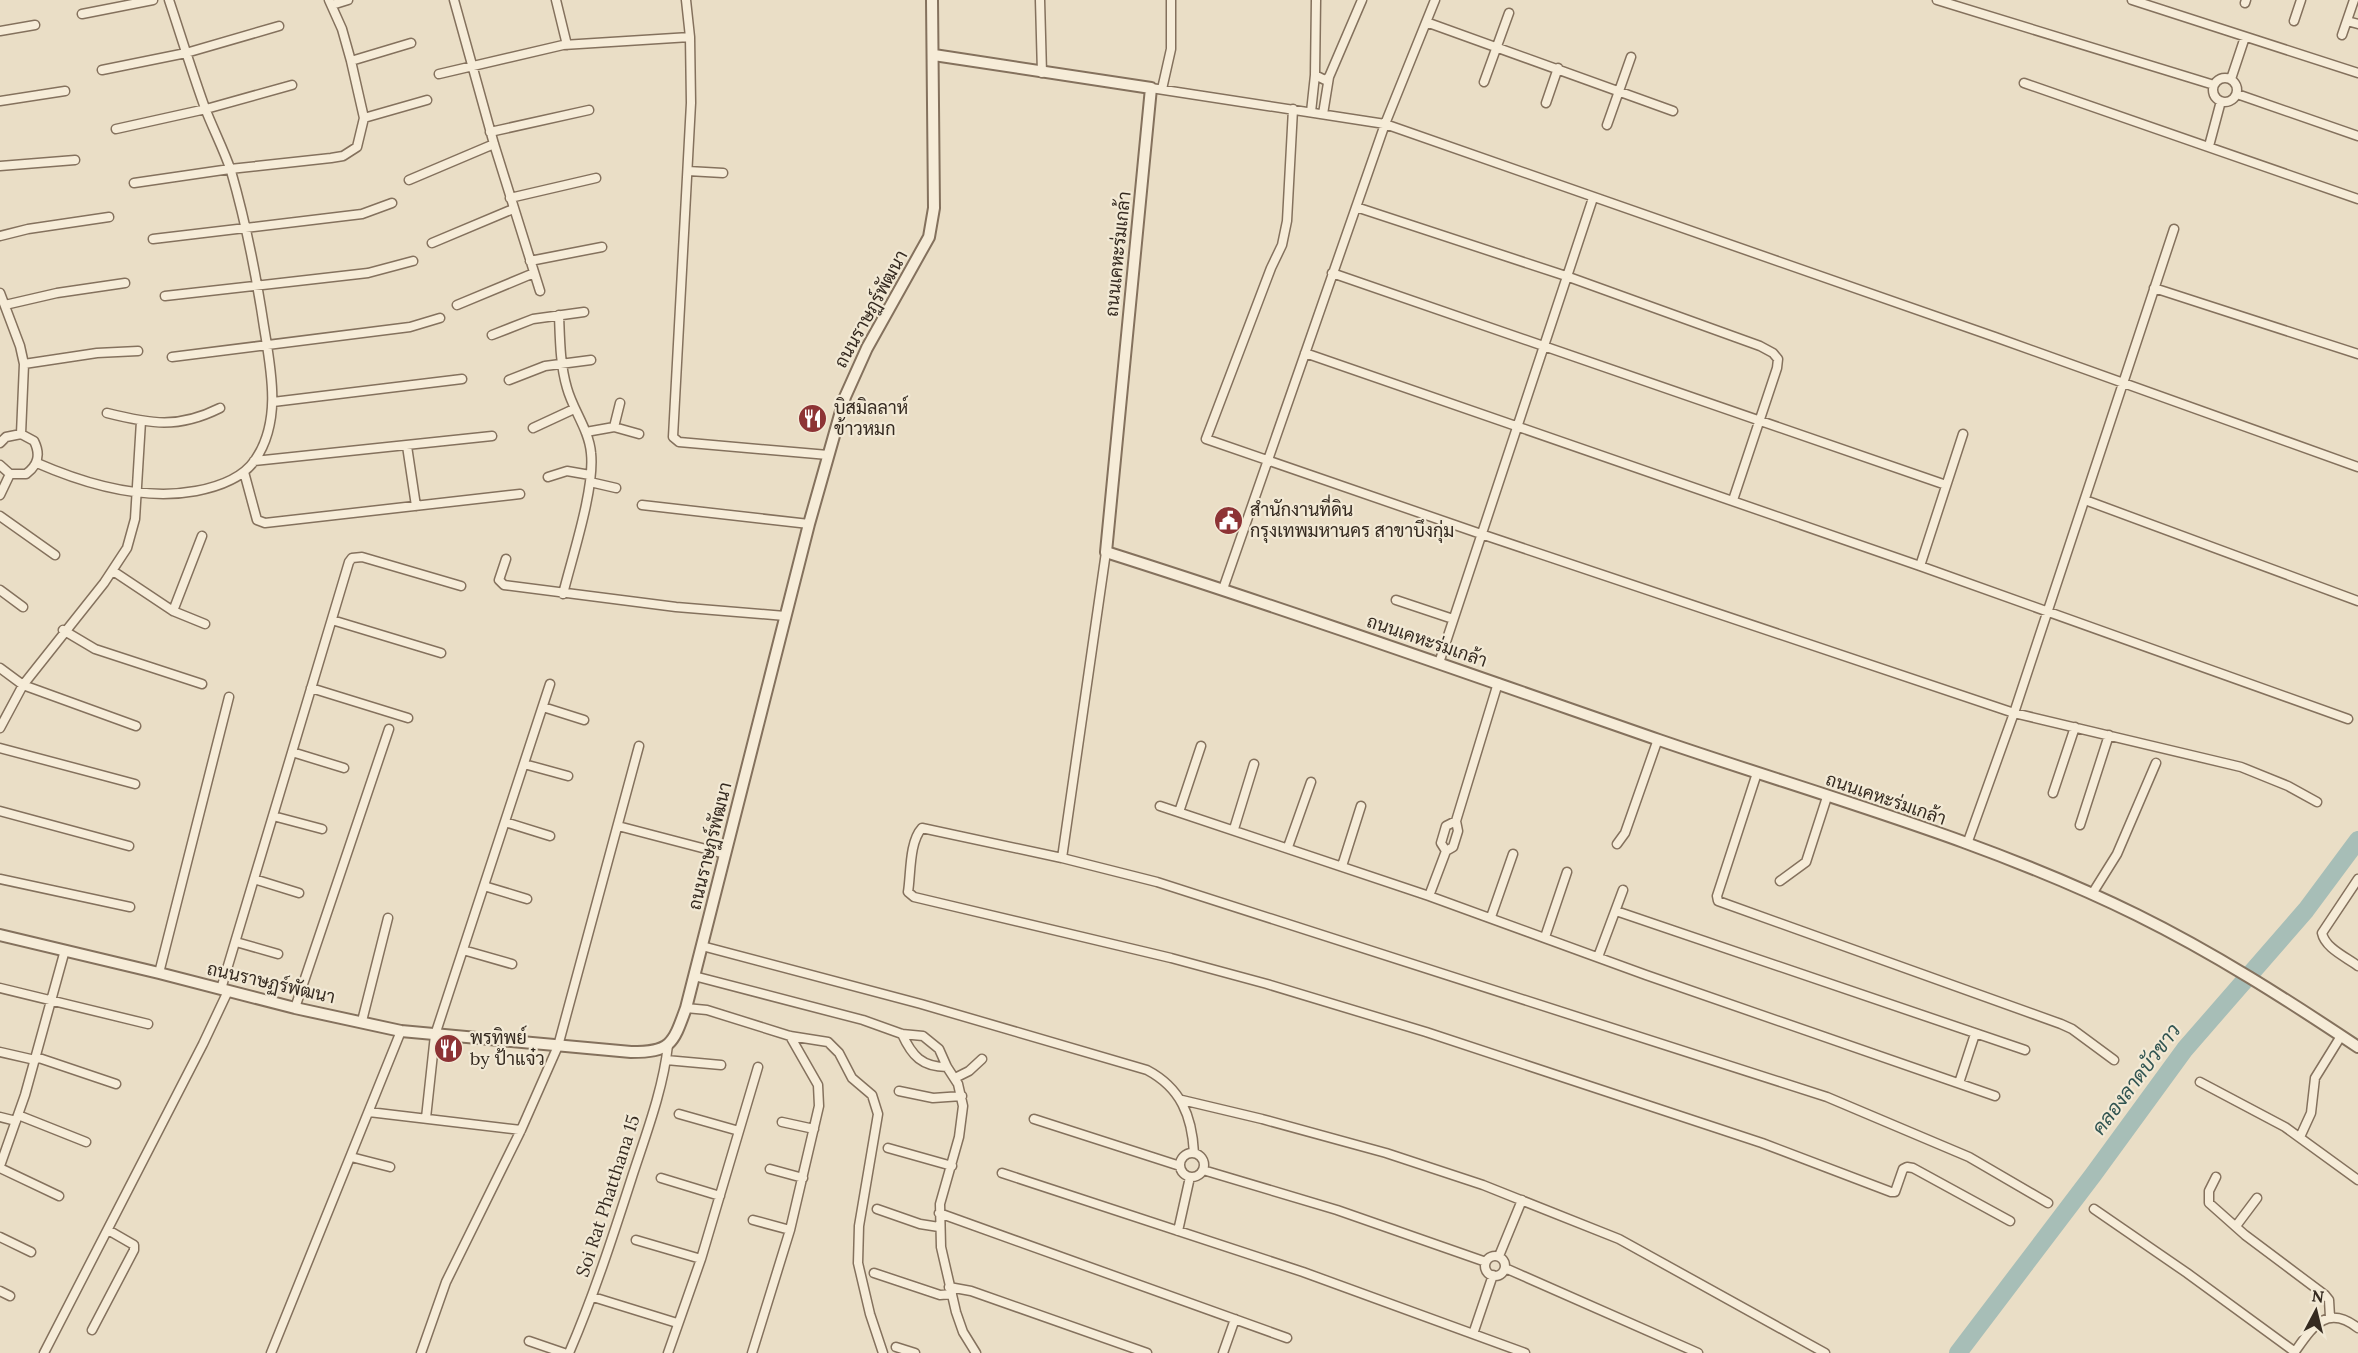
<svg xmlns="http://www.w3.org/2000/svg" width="2358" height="1353" font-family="Lora,Sarabun,serif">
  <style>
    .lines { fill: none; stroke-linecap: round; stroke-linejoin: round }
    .river { stroke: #a7beb7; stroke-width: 18 }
    .minor-casing { stroke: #84715d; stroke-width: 11 }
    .tertiary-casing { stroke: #84715d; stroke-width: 14 }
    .minor { stroke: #f6ecd8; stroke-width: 8 }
    .tertiary { stroke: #f6ecd8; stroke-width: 10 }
    .labels { text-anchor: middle; stroke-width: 4.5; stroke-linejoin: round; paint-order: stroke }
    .street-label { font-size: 18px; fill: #352a20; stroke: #f2e9d5 }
    .poi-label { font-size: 18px; fill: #352a20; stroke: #f2e9d5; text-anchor: start }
    .water-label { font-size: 20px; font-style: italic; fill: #305451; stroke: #f2e9d5 }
  </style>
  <rect width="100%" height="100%" fill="#eadec6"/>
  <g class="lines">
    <path class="river" d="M1958,1353L2093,1175L2185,1049L2306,910L2358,840"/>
    <defs>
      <path id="minor" d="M454,0L494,144L540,291
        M556,0L567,45
        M686,0L690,37L691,103L673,437L679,442L828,455
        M1040,0L1042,73
        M1316,0L1315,75L1325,80L1329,77L1362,0
        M1937,0L2214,85
        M2132,0L2358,73
        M2245,3L2246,0
        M332,5L348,0
        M82,14L153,0
        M2294,21L2301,0
        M2347,21L2358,24
        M1426,22L1673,111
        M0,31L35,25
        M2342,35L2354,0
        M351,61L411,43
        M102,70L186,53L279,26
        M439,74L563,45L690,37
        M2213 90a12 12 0 1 1 24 0a12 12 0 1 1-24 0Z
        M2231,79L2245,37
        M1484,82L1509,13
        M2024,83L2358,199
        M1151,88L1385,124L1995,337L2358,467
        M1162,89L1171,49V0
        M2237,94L2358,136
        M0,101L65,91
        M1546,103L1558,68
        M1293,109L1287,221L1282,245L1271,268L1206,439L1481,534L2014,713L2241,767L2288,786L2317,802
        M1311,112L1315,75
        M1323,114L1329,77
        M364,118L427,100
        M1607,125L1631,57
        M116,129L206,109L292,85
        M490,132L589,110
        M2209,146L2221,101
        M0,166L75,160
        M688,171L723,173
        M409,180L494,144
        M134,183L230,169L331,158L343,156L357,147L364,118L351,61L342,29L329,0
        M510,198L596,178
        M1356,207L1566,276L1760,346L1773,353L1778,359L1777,368L1733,500
        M0,236L28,229L109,217
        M153,239L362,214L392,203
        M432,243L513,209
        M530,261L602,247
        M1332,273L1946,485
        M2154,288L2358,354
        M0,293L20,346L24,364L21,434
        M165,296L368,273L413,261
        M5,305L57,293L125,283
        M457,305L534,273
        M559,315C560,340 560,364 567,388C573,410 589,430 591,453C595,489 572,557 563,594
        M492,335L533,319L584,312
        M1305,353L1920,566L2348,719
        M172,357L410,327L440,318
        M24,364L97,353L138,351
        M509,380L545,366L591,360
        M273,402L462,379
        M107,413C151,424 178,429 220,408
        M614,427L639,434
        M533,428L574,409
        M586,432L614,427L620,403
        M0,443L6,437L21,434L34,441C41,455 38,465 26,474H10L0,465
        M407,446L416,506
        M254,461L492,436
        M37,463C85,484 142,501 196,491C217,487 242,479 255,460C282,421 271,370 264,327C256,274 246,223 231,171C224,150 213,129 205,108C192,72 181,36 169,0
        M244,472L257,520L265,523L520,494
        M548,477L567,471L590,475
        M590,482L616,488
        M0,495L10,474
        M2085,500L2358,601
        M642,505L809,524
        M0,516L55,555
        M1106,552L1062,858L1157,882L1827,1097L1969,1157L2048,1203
        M506,559L499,580L504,585L676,607L785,616
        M1920,566L1963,434
        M113,571L173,611L205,624
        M1223,589L1385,124L1435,0
        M0,590L23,607
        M1396,600L1453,619
        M173,611L202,536
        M332,620L441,653
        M63,630L95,649L202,684
        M1439,663L1593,198
        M0,668L23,685L136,726
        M311,688L408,718
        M543,707L584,720
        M0,728L23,685L104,583L127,548L135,519L141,421
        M0,748L135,784
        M292,752L344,768
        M524,764L568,776
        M1757,773L1717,896L1718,901L2061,1024L2072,1029L2114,1060
        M2053,793L2075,727
        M1160,806L1429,896L1646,975L1995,1096
        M0,811L129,846
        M1179,812L1201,746
        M273,816L322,829
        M505,822L550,836
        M2080,825L2109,735
        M618,826L725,854
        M1234,829L1254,764
        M1617,844L1625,833L1658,739
        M1967,844L2014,713L2174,229
        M1288,847L1311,782
        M1446,851L1441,843L1446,826L1456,821
        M1062,858L922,828C909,842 911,874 908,892L914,897L1171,958L1267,984L1426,1032L1762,1143L1891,1192H1895L1903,1169L1907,1167L1913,1168L2010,1221
        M1342,866L1361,806
        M0,879L130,907
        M254,879L299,893
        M2358,879L2322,933C2325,948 2346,957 2358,966
        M1780,881L1806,862L1827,797
        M484,886L527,899
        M2092,894L2117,854L2156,763
        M1429,896L1446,851L1453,847L1458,831L1456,821L1498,683
        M1616,911L2025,1050
        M1491,917L1513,854
        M1545,937L1567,872
        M236,942L278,954
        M702,946L921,1004L1147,1070C1181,1088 1192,1116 1194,1153
        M463,950L512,964
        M1598,957L1623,890
        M159,973L229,697
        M694,976L863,1020L902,1034L923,1036L939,1049L947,1067L958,1084L963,1106L959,1137L940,1204L941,1247L956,1312L963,1332L976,1353
        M0,988L148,1024
        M221,989L349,562L352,558L362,557L461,586
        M295,1008L389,729
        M686,1008L707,1010L790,1036L828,1042L839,1053L852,1078L872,1095L878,1114L859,1226L858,1263L870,1314L883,1353
        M362,1021L388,918
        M902,1034C912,1056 922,1067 947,1067
        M0,1052L35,1060
        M36,1057L116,1084
        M666,1060L721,1065
        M955,1078L969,1071L982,1059
        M2200,1082L2285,1127L2358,1180
        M1959,1083L1975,1034
        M899,1091L933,1098L962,1096
        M1182,1100L1262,1119L1386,1153L1483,1185L1619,1239L1825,1353
        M369,1112L521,1130
        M679,1114L739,1131
        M18,1115L86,1142
        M0,1117L16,1121
        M426,1118L435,1035L550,684
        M1034,1119L1180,1166
        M782,1122L814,1129
        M2300,1137L2311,1113L2315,1078L2341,1036
        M888,1148L952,1166
        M1180 1165a12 12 0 1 1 24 0a12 12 0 1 1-24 0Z
        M351,1157L390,1167
        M0,1166L25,1095L65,950
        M0,1168L59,1196
        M770,1169L803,1178
        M1203,1170L1337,1210L1486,1262
        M1002,1173L1303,1272L1525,1353
        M2216,1177L2209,1191V1203L2245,1235L2325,1295L2329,1300L2330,1317
        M661,1178L720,1196
        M877,1209L920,1224L939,1227
        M2094,1209L2187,1273L2295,1352
        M939,1213L1287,1338
        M753,1220L790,1230
        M2236,1226L2257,1198
        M1178,1231L1190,1177
        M0,1237L31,1252
        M636,1240L701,1259
        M1485 1266a10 10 0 1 1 20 0a10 10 0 1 1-20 0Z
        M1499,1256L1522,1200
        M1505,1268L1698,1353
        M874,1273L940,1295L952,1294
        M949,1287L971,1291L1147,1353
        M0,1291L10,1296
        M593,1297L677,1323
        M92,1330L134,1250V1245L108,1230
        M1473,1334L1493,1275
        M529,1341L564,1353
        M896,1347L915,1353
        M44,1353L203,1044L228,991
        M271,1353L401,1031
        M421,1353L446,1282L521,1130L558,1046L639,746
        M569,1353C594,1295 613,1236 632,1177C646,1134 663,1090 668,1045
        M668,1353L701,1259L758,1067
        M752,1353L790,1230L819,1106L818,1085L790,1036
        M1223,1353L1235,1319
        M2294,1353C2312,1328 2326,1303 2358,1328"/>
      <path id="tertiary" d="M934,55L1151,88L1106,552C1292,611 1475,676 1659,740C1819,795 1985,840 2137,915C2214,953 2286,999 2358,1047
        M0,935L159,973L295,1008L401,1031L631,1052C671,1052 673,1044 686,1008L809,524L845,397L867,348L929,237L934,208L932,0"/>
    </defs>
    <use href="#minor" class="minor-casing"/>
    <use href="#tertiary" class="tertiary-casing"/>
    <use href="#minor" class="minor"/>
    <use href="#tertiary" class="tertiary"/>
  </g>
  <defs>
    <symbol id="restaurant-disc" viewBox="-11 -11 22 22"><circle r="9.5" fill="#8d3335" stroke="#f2e9d5"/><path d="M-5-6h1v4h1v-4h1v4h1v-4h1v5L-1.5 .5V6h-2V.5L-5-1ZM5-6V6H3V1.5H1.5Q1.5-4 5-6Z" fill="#fff"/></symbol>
    <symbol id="civic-disc" viewBox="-11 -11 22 22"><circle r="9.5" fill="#8d3335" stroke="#f2e9d5"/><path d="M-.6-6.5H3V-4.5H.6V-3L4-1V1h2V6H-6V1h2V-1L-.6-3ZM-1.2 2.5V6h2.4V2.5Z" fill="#fff"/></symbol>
  </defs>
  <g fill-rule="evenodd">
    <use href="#restaurant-disc" x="796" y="402" width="33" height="33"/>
    <use href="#civic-disc" x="1212" y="504" width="33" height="33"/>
    <use href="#restaurant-disc" x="432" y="1032" width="33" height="33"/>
  </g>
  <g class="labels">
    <g class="street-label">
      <text transform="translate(1118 254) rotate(-84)" y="6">ถนนเคหะร่มเกล้า</text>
      <text transform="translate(871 309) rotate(-61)" y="6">ถนนราษฏร์พัฒนา</text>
      <text transform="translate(1427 641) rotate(19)" y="6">ถนนเคหะร่มเกล้า</text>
      <text transform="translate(1886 799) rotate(19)" y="6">ถนนเคหะร่มเกล้า</text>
      <text transform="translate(710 846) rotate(-76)" y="6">ถนนราษฏร์พัฒนา</text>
      <text transform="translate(271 983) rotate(13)" y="6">ถนนราษฏร์พัฒนา</text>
      <text transform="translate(608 1196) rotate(-72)" y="6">Soi Rat Phatthana 15</text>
    </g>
    <g class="poi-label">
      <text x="834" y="414">บิสมิลลาห์<tspan x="834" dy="21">ข้าวหมก</tspan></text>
      <text x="1250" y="516">สำนักงานที่ดิน<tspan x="1250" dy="21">กรุงเทพมหานคร สาขาบึงกุ่ม</tspan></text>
      <text x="470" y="1044">พรทิพย์<tspan x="470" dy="21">by ป้าแจ๋ว</tspan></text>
    </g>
    <g class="water-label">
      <text transform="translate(2136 1079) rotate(-53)" y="7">คลองลาดบัวขาว</text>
    </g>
  </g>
  <g transform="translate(2316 1311) rotate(7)" stroke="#f2e9d5" stroke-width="4.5" paint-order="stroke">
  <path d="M0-4.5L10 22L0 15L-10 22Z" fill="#352a20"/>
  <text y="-9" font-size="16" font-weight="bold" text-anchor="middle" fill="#352a20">N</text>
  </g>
</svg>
